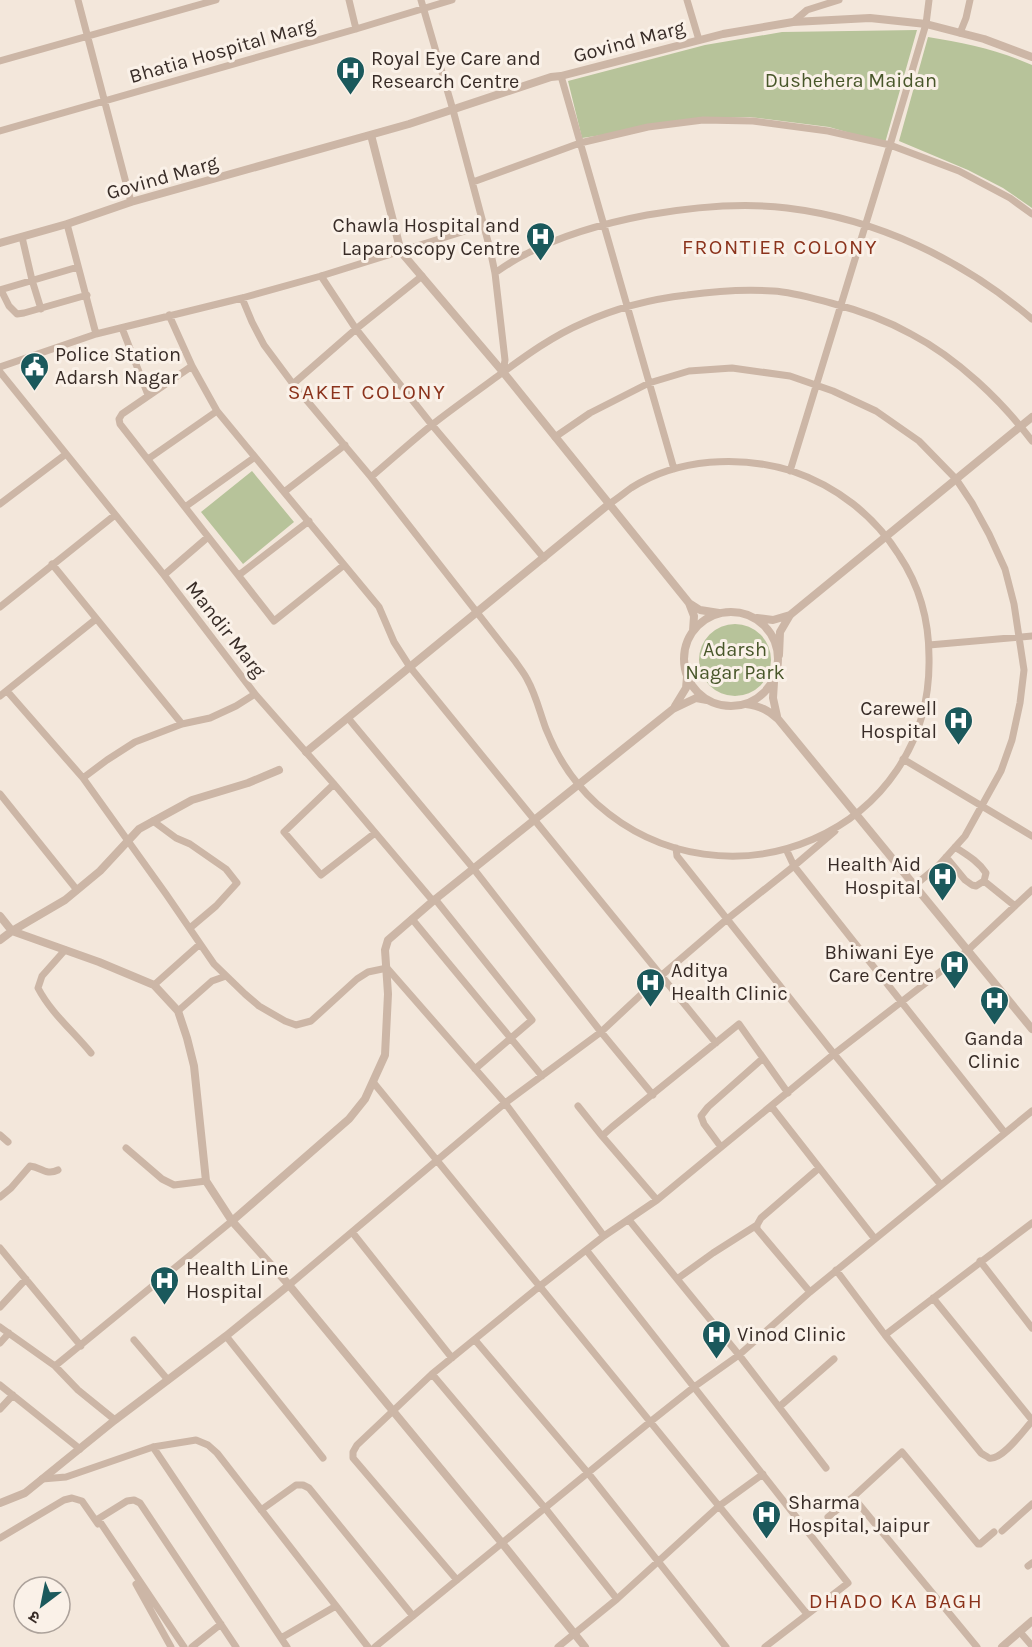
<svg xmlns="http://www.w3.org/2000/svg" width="1032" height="1647" font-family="Karla,'Noto Sans Devanagari',sans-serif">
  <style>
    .green { fill: #b7c39a }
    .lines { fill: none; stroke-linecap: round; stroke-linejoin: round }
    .minor { stroke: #ccb6a6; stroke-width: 7 }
    .tertiary { stroke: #ccb6a6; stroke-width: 8 }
    .labels { text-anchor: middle; stroke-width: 6; stroke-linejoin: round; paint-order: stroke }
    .street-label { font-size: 20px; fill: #382c27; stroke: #faf1e8 }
    .poi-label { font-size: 20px; fill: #382c27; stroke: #faf1e8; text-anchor: start }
    .park-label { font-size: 20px; fill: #48572a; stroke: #faf1e8 }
    .neighbourhood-label { font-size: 21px; letter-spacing: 1.5px; fill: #8b331c; stroke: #faf1e8 }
  </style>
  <rect width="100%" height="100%" fill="#f3e7db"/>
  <path class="green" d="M917,30L885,143L829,127L750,117L717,118L582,138L568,81L705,45L782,32Z
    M928,37C964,43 999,50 1032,65V208L1003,188L968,170L899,141Z
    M252,471L294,522L243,564L201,512Z
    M699 660a36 36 0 1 1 72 0a36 36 0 1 1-72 0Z"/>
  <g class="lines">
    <path class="minor" d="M78,0L131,202
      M349,0L356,29
      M421,0L453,110L490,249L495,273L505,360L503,372
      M687,0L699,40
      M793,22L807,10L839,0
      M960,33L966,18L970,0
      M0,61L216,0
      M561,76L674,469
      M0,131L356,29L452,0
      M473,182L580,143L648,127L703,120L753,121L828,131L890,145L959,171L1010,198L1032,214
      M67,224L96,334
      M22,237L32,280L41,309
      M495,273C505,266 515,259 526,254C564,234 605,223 647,215C693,207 740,202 787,208C878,219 963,260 1032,319
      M321,276L356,329L432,425L544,558
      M0,290L78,267
      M1,290L9,306L17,314L24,313L87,295
      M242,298L252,322L264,345L293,384L371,477L515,661C519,667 524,673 527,679C536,695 540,713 546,729C557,757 575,784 597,804C726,919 933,832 929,657C929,621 919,585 899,555C874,515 836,486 792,471C740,455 678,458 631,488C624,493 617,499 609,504
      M169,315L192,366L217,411L379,607L394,642L410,667L716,1043
      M122,328L148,395
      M192,366L122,414L119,419L120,424L274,621L344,565
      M0,367L96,334L242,298L321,276L484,225
      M0,372L164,575L255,694L334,784L433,901
      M293,384L356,329L422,276
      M555,437L590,413L649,383L689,371L732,368L790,376L833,391L876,411L919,441L956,479L972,503L989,534L1005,569L1014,604L1024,670L1020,703L1012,740L1001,771L965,836L938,866L914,886
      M148,459L217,411
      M790,471L890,145L926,24L929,0
      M371,477C392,459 412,441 433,424C452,409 472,395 491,381C520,360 550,337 583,323C616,308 651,299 687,295C716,291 745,289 773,291C792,292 812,298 831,303C858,310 886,320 911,334C957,358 1001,400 1032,441
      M284,492L345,445
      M0,504L66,454
      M185,507L255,457
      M52,564L182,724
      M164,575L208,537
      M239,575L309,521
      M0,607L115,515
      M929,645L1032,636
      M7,691L83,778L166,894L214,964L245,994L259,1006L285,1021L296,1025L311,1021L357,979L368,972L387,968L505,1103L604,1236
      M0,696L96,619
      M348,718L473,868L601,1032L653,1095
      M903,759L1032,836
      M83,778L107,760L135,742L182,724L210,718L236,706L255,694
      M334,784L284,832L321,875L375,833
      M0,794L77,890
      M153,821L176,838L190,844L226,869L237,883L216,906L190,928
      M676,848L677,856L834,1054L941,1185
      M786,849L794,866L1005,1133
      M946,857L965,880L972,885L976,886L984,881L986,873C978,861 967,855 955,847
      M984,881L1015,906
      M435,899L532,1020L475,1069
      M412,919L542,1076
      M65,950L42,976L38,988C51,1013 73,1031 91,1053
      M154,985L200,944
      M178,1011L212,981L226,976
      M373,1082L807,1614
      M578,1106L602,1136
      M771,1106L875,1239
      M0,1135L8,1142
      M721,1147L704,1124L701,1116L708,1107L762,1059
      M126,1148L162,1179L174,1185L206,1181
      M0,1197L11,1188L30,1166C41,1167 46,1176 58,1170
      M657,1200L602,1136L612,1127L739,1024L788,1093
      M629,1220L739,1355L826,1468
      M352,1232L452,1358
      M0,1248L81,1346
      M587,1251L848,1583L765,1647
      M980,1261L1032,1328
      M836,1270L885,1335L981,1453C982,1454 988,1457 989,1458C1002,1461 1024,1430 1032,1421
      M677,1279L713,1253L757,1225
      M289,1285L505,1103L601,1032L662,975L726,920L794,866L835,831
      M810,1292L757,1229V1225L761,1218L819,1168
      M933,1298L1032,1420
      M0,1307L26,1279
      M0,1327L55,1366L78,1390L115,1420
      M885,1335L1032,1223
      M226,1336L323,1458
      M134,1340L168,1380
      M475,1340L588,1473L726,1647
      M0,1343L9,1333
      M55,1366L232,1221
      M432,1374L545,1508L617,1599
      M0,1385L80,1449
      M779,1407L834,1359
      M0,1409L13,1395
      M153,1447L287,1647
      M42,1479L66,1477L153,1447L196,1440L208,1445L217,1453L368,1647
      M261,1510L296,1485H303L309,1488L413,1616
      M828,1517L853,1497
      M1002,1531L1032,1504
      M0,1538L64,1500L72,1498L82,1501L98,1524
      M1028,1566L1032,1563
      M457,1580L353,1458V1452L357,1445L432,1374L540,1286L604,1236L657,1200L834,1054L967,951L1032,890
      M136,1584L171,1647
      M1020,1632L1032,1646
      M281,1638L336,1606
      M184,1647L98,1519L127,1501L134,1500L140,1503L236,1647
      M192,1647L221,1624
      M375,1647L650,1422L694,1387L739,1355L810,1292L1032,1111
      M558,1647L617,1599L719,1506L763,1474
      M977,1647L853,1497L902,1452L978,1544H980L994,1532"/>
    <path class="tertiary" d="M371,135L401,252L503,372L689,603L700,610L719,613
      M0,243L67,224L131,202L409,124L551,77L561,76L723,34L793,22L870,18L926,24L984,39L1032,57
      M689,603L694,616L693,631
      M684 659a47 47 0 1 1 94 0a47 47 0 1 1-94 0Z
      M757,618L773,620L790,615
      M779,655L780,632L790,615L1032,417
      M774,682L773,698L777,716
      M746,704C760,706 768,710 778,719L1032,1029
      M675,706L686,688L687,677
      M306,752L609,504
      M0,916L12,931L99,962L154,985L178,1011L187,1038L194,1066L206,1181L232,1221L289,1285L502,1543L585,1647
      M0,940L12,931L65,900L100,871L139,829L192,800L248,783L279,770
      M232,1221L349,1119L365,1099L385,1055L388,994L385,950L388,940L433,901L673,709L696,698L707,700
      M0,1503L25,1493L115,1420L226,1336L289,1285
      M1002,1647L1032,1621"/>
  </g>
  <defs>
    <symbol id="hospital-pin" viewBox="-11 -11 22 30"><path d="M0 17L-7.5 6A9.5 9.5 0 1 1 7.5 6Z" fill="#1b595c" stroke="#faf1e8"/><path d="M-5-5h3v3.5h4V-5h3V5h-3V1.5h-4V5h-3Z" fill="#fff"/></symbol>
    <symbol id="civic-pin" viewBox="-11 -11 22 30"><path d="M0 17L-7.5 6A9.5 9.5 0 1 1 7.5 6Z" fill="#1b595c" stroke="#faf1e8"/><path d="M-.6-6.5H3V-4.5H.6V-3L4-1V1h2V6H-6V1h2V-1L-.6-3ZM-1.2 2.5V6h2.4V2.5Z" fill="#fff"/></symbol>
  </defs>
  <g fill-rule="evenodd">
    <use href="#hospital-pin" x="334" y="54" width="33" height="45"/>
    <use href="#hospital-pin" x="524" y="220" width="33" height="45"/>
    <use href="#civic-pin" x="18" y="350" width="33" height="45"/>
    <use href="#hospital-pin" x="942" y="704" width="33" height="45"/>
    <use href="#hospital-pin" x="926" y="860" width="33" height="45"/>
    <use href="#hospital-pin" x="938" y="948" width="33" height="45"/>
    <use href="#hospital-pin" x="634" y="966" width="33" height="45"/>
    <use href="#hospital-pin" x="978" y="984" width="33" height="45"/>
    <use href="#hospital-pin" x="148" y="1264" width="33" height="45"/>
    <use href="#hospital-pin" x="700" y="1318" width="33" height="45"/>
    <use href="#hospital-pin" x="750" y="1498" width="33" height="45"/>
  </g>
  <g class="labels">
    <g class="street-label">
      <text transform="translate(629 41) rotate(-15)" y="7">Govind Marg</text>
      <text transform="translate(222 50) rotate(-16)" y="7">Bhatia Hospital Marg</text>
      <text transform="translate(162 177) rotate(-16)" y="7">Govind Marg</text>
      <text transform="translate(226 629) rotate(52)" y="7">Mandir Marg</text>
    </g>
    <g class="poi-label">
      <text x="371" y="65">Royal Eye Care and<tspan x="371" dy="23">Research Centre</tspan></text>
      <text x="520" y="232" text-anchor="end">Chawla Hospital and<tspan x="520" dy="23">Laparoscopy Centre</tspan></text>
      <text x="55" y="361">Police Station<tspan x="55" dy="23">Adarsh Nagar</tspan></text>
      <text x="937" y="715" text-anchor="end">Carewell<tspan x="937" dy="23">Hospital</tspan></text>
      <text x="921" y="871" text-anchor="end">Health Aid<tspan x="921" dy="23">Hospital</tspan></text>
      <text x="934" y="959" text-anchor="end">Bhiwani Eye<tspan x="934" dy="23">Care Centre</tspan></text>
      <text x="671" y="977">Aditya<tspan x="671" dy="23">Health Clinic</tspan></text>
      <text x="994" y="1045" text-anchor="middle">Ganda<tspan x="994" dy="23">Clinic</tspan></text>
      <text x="186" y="1275">Health Line<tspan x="186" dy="23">Hospital</tspan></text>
      <text x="737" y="1341">Vinod Clinic</text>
      <text x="788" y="1509">Sharma<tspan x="788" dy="23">Hospital, Jaipur</tspan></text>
    </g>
    <g class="park-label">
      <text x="851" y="87">Dushehera Maidan</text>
      <text x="735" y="656">Adarsh<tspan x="735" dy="23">Nagar Park</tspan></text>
    </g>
    <g class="neighbourhood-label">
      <text x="780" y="254">FRONTIER COLONY</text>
      <text x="367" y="399">SAKET COLONY</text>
      <text x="896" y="1608">DHADO KA BAGH</text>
    </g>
  </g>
  <g transform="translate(42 1605) rotate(212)"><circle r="28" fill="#faf1e8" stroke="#aca29b" stroke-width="1.5"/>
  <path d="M0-4.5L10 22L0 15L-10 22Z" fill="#1b595c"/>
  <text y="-9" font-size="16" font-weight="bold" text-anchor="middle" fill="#382c27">उ</text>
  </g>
</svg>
